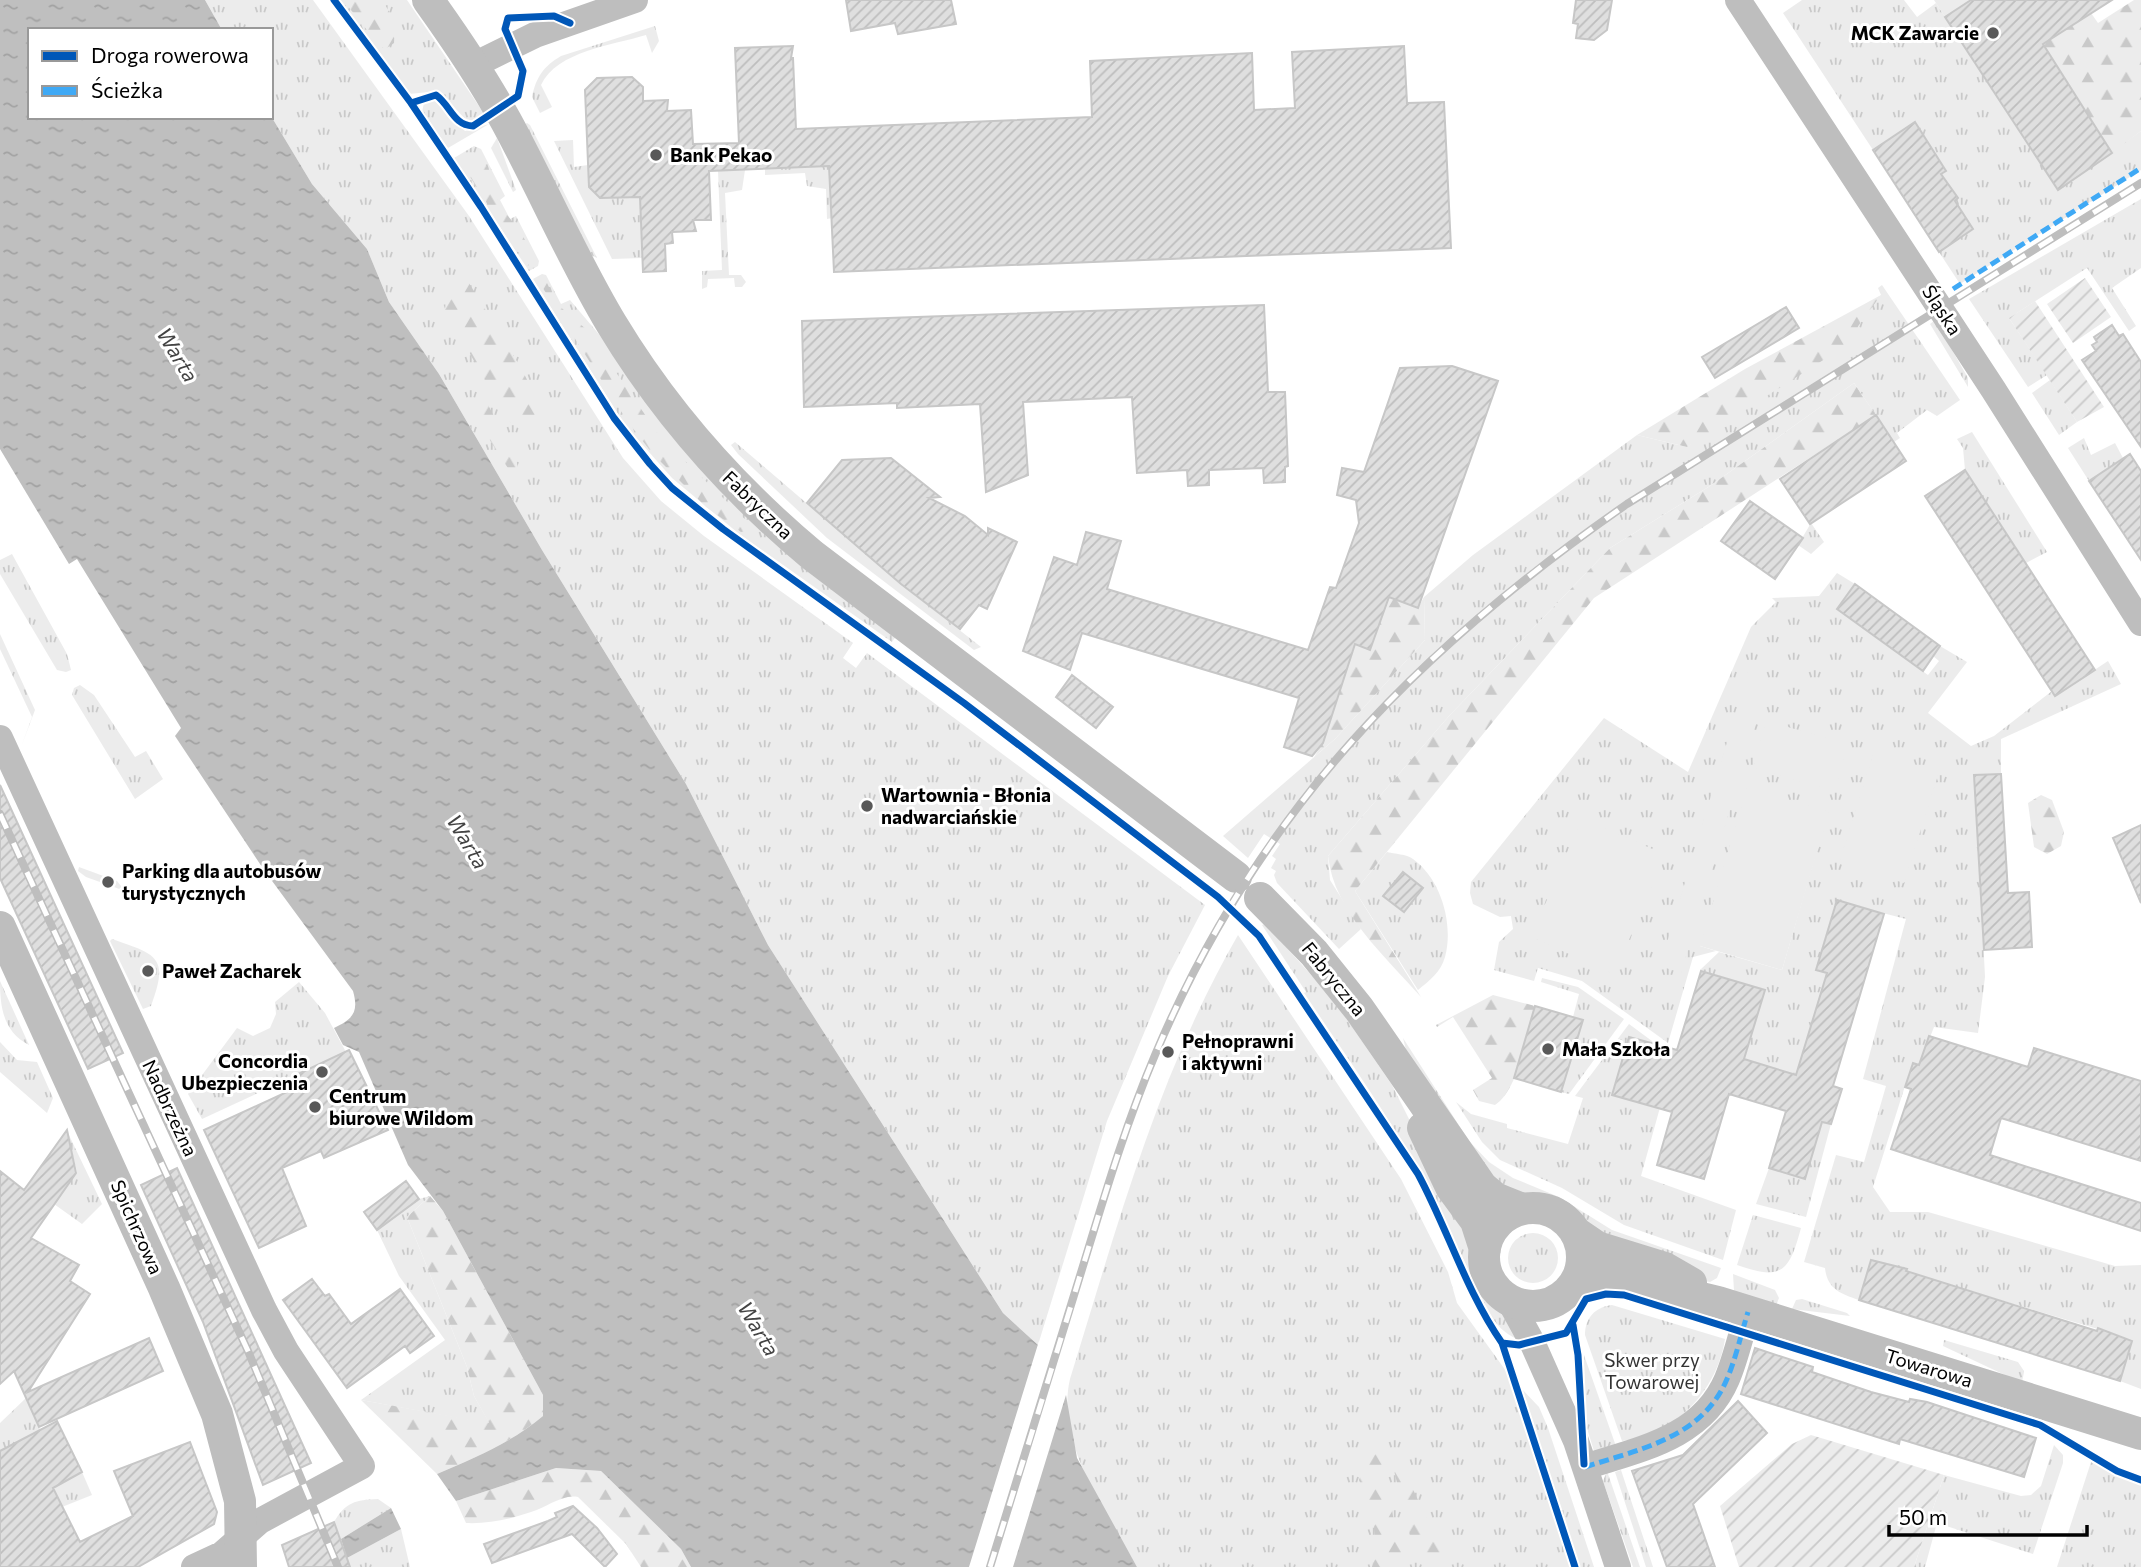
<svg xmlns="http://www.w3.org/2000/svg" width="2141" height="1567" font-family="Commissioner,sans-serif">
  <style>
    .grass { fill: url(#grass-tufts) }
    .forest { fill: url(#forest-firs) }
    .garden { fill: url(#garden-furrows) }
    .pitch { fill: #ececec }
    .water { fill: url(#water-ripples) }
    .pier { fill: #fff }
    .building { fill: url(#building-hatch); stroke: #c7c7c7; stroke-width: 2 }
    .lines { fill: none; stroke-linecap: round; stroke-linejoin: round }
    .minor { stroke: #bebebe; stroke-width: 26 }
    .tertiary { stroke: #bebebe; stroke-width: 32 }
    .rail-casing { stroke: #bebebe; stroke-width: 8 }
    .rail { stroke: #fff; stroke-width: 5; stroke-dasharray: 16; stroke-linecap: butt }
    .quiet { stroke: #3fa9f5; stroke-width: 5; stroke-dasharray: 10 5; stroke-linecap: butt }
    .cycleway-casing { stroke: #fff; stroke-width: 11 }
    .cycleway { stroke: #0057b8; stroke-width: 7 }
    .poi-dot { fill: #595959; stroke: #fff; stroke-width: 2.5 }
    .labels { text-anchor: middle; stroke-width: 6; stroke-linejoin: round; paint-order: stroke }
    .poi-label { font-size: 19px; font-weight: bold; fill: #000; stroke: #fff; text-anchor: start }
    .street-label { font-size: 19px; fill: #000; stroke: #fff }
    .park-label { font-size: 19px; fill: #333; stroke: #fff }
    .water-label { font-size: 21px; font-style: italic; fill: #444; stroke: #fff }
  </style>
  <defs>
    <pattern id="grass-tufts" width="24" height="20" patternUnits="userSpaceOnUse" patternTransform="scale(1.75)"><rect width="24" height="20" fill="#ececec"/><path d="M3 7l-1-3M5 7V3M7 7l1-3M15 17l-1-3M17 17v-4M19 17l1-3" fill="none" stroke="#c9c9c9"/></pattern>
    <pattern id="forest-firs" width="22" height="20" patternUnits="userSpaceOnUse" patternTransform="scale(1.75)"><rect width="22" height="20" fill="#ececec"/><path d="M5 1l3.5 6h-7zM16 11l3.5 6h-7z" fill="#c9c9c9"/></pattern>
    <pattern id="garden-furrows" width="10" height="10" patternUnits="userSpaceOnUse" patternTransform="scale(1.75)"><rect width="10" height="10" fill="#ececec"/><path d="M-1 1l2-2M0 10L10 0M9 11l2-2" fill="none" stroke="#c9c9c9"/></pattern>
    <pattern id="water-ripples" width="26" height="14" patternUnits="userSpaceOnUse" patternTransform="scale(1.75)"><rect width="26" height="14" fill="#bfbfbf"/><path d="M2 4q2-2 4 0t4 0M15 11q2-2 4 0t4 0" fill="none" stroke="#a2a2a2"/></pattern>
    <pattern id="building-hatch" width="6" height="6" patternUnits="userSpaceOnUse" patternTransform="scale(1.75)"><rect width="6" height="6" fill="#dfdfdf"/><path d="M-1 1l2-2M0 6l6-6M5 7l2-2" fill="none" stroke="#bebebe"/></pattern>
  </defs>
  <rect width="100%" height="100%" fill="#fff"/>
  <path class="grass" d="M205,0H313L469,216L623,458L661,501L704,536L853,643L843,658L856,668L867,653L1205,905L1168,976L1107,1121L1038,1345L1003,1313L768,945L686,784L542,550L439,374L389,302L367,249L312,184L271,116V30H222Z
    M340,0H407L485,115L474,121L466,120L439,91L409,94Z
    M1802,0H1904L1917,17L1936,3L2058,190L2141,131V170L1960,284L1939,252L1973,229L1955,201L1958,198L1938,176L1946,170L1915,123L1873,150L1783,13Z
    M655,26L659,41L652,53L646,35C613,45 557,51 541,85L552,107L540,113L532,97C536,77 544,66 561,56Z
    M433,99L465,131L489,124L448,148L422,112L424,103Z
    M527,123L530,125L597,258L591,255L524,125Z
    M497,138L516,190L513,192L491,148Z
    M573,140L574,167L588,165L640,197L642,258L612,259L554,141Z
    M474,146L481,149L505,196L500,200L510,219L516,216L539,261L538,266L529,271L454,158Z
    M829,165L832,218L827,219L826,189L807,186L805,173L765,175V169Z
    M745,170L742,190L725,193L729,275H741L746,282L742,287H735L734,278L708,279L707,287L702,289V271L722,270L718,171Z
    M2141,199V268L2112,288L2136,326L2129,331L2087,268L2009,318L2047,375L2028,387L1969,299Z
    M542,274L546,275L561,304L570,300L774,542L812,575L896,636L892,642L738,533L672,478L625,425L533,279Z
    M1882,285L1960,400L1937,416L1927,410L1897,433L1900,438L1894,442L1854,383L1710,486L1610,548L1449,716L1328,856L1330,880L1361,929L1339,949L1277,883L1274,875L1276,871L1271,868L1276,859L1272,856L1280,844L1264,834L1248,858L1223,836L1335,739L1425,640L1424,597L1473,555L1637,435L1687,447L1881,295L1878,288Z
    M1935,320L1968,378V387L1930,324Z
    M2050,380L2077,422L2059,435L2032,393Z
    M1972,432L2047,552L2026,563L1965,470L1963,448L1957,439Z
    M2084,438L2091,455L2115,443L2123,458L2089,481L2068,448Z
    M735,442L901,584L981,647L974,650L827,538L738,454L731,445Z
    M1811,523L1824,542L1811,554L1798,545Z
    M12,554L67,654L71,670L66,672L57,670L0,574V560Z
    M1837,573L1855,584L1837,609L1928,675L1939,661L1933,656L1940,646L1967,662L1928,713L1971,746L1994,736L2052,691L2055,696L2108,661L2121,684L2001,739V774L1975,775L1985,977L1978,1033L1934,1027L1920,1063L1925,1067L1912,1064L1873,1187L1890,1212H1928L2115,1266L2141,1265V1389L2120,1381L2132,1342L2118,1338V1335L1919,1276L1886,1263L1859,1300C1841,1294 1827,1289 1825,1268L1804,1262L1836,1155L1864,1162L1886,1086L1863,1079L1906,919L1836,901L1816,970L1827,973L1796,1075L1744,1059L1765,990L1700,970L1719,952L1782,970L1828,812L1700,946L1716,951L1693,957L1668,1043L1582,981L1538,968L1534,981L1494,970L1499,942L1513,929L1511,916L1500,917L1473,904L1470,893L1471,882L1604,718L1688,772L1751,627L1776,602L1772,598L1819,596Z
    M0,634L35,710L21,747L32,717L0,649Z
    M80,685L94,695L135,757L146,751L163,779L135,799L72,695L74,688Z
    M1387,852C1395,854 1406,854 1413,859C1441,879 1454,924 1445,957C1441,972 1429,981 1418,990L1355,891Z
    M79,867L117,881L125,891L86,877L78,871Z
    M1265,924L1333,999L1392,1085L1472,1245C1469,1284 1481,1283 1500,1310C1507,1319 1512,1329 1518,1339C1492,1331 1477,1291 1467,1267C1423,1165 1366,1085 1304,993L1306,992L1262,925Z
    M1238,935L1401,1179L1448,1272L1457,1303L1506,1371L1571,1567H1137C1107,1514 1055,1443 1070,1379C1117,1227 1158,1074 1238,935Z
    M112,939C158,955 169,957 151,1006L143,1009L110,941Z
    M1542,978L1578,987L1624,1019L1569,1094L1561,1092L1582,1021L1573,1017L1579,994L1541,982Z
    M0,981L29,1045C3,1032 0,1006 0,981Z
    M299,982L325,1013L346,1052L202,1119L188,1094L237,1028L253,1036L270,1028L276,1014L275,1002Z
    M1629,1024L1656,1044L1629,1037L1612,1095L1641,1103L1669,1075L1641,1176L1736,1210L1723,1260L1624,1225L1562,1188L1500,1160L1482,1142L1456,1102L1471,1114L1507,1124V1128L1568,1144L1583,1098L1575,1096Z
    M1403,1038L1469,1141L1489,1162L1513,1178L1559,1197L1612,1230L1721,1268L1717,1278L1710,1282L1705,1281L1612,1242L1558,1201L1519,1196L1495,1187L1406,1050Z
    M0,1042L17,1060L37,1062L53,1098L47,1113L0,1072Z
    M1822,1122L1831,1124L1806,1217L1756,1204L1769,1168L1805,1179Z
    M67,1131L102,1204L82,1224L54,1204L77,1172Z
    M430,1196L407,1217L467,1367L474,1396L490,1424L361,1400L445,1340L399,1276L377,1230L419,1199Z
    M1753,1215L1801,1228C1789,1272 1782,1281 1737,1265Z
    M1508 1258a25 25 0 1 1 50 0a25 25 0 1 1-50 0Z
    M1733,1274L1775,1290L1779,1298L1776,1305L1734,1291Z
    M1802,1299L1847,1313L1850,1316L1792,1309L1796,1300Z
    M1612,1305L1725,1339C1717,1391 1675,1435 1622,1441L1585,1335C1585,1318 1595,1307 1612,1305Z
    M1944,1340L2018,1362L2024,1371L2022,1383L1943,1346Z
    M1584,1355L1618,1452L1594,1451L1585,1422Z
    M1519,1386L1539,1407L1548,1428L1594,1567H1579Z
    M26,1398L63,1480L82,1472L92,1495L62,1507L0,1469V1423Z
    M2054,1445L2063,1455V1463L2033,1554L1937,1523L1925,1567H1914L1944,1475L2021,1496L2031,1495L2041,1486Z
    M2091,1462L2141,1485V1567H2057Z
    M1621,1470L1653,1567H1646L1615,1472Z
    M1607,1471L1640,1567H1633L1603,1481Z
    M378,1499L391,1508L341,1539L334,1522C346,1502 355,1500 378,1499Z
    M401,1529L410,1567H350L347,1558Z"/>
  <path class="forest" d="M343,0H382L395,21L394,43L385,49L379,45Z
    M1934,0H1971L1945,17Z
    M2014,0L2091,13L2098,23L2134,0H2141V131L2112,153Z
    M474,154C491,163 493,184 498,200C504,217 541,247 528,266L463,166L464,158Z
    M539,282L547,283L557,304L587,330L661,438L752,526L750,530L741,532L706,507L652,453L628,422Z
    M469,283L521,368L545,415L534,427L522,431L507,420L445,309L447,294L455,284Z
    M1881,295L1842,348L1687,447L1637,435L1745,369Z
    M1854,383L1876,415L1594,598L1355,891L1421,997C1386,957 1334,912 1328,856L1449,716L1610,548L1710,486Z
    M484,397L516,459L522,486C515,481 477,421 474,412Z
    M1389,597L1418,608L1424,597L1425,640L1335,739L1314,757L1323,743L1355,644L1370,650Z
    M2041,795L2052,800L2064,832L2061,846L2047,854L2034,847L2028,803Z
    M1493,995L1535,1006C1528,1032 1518,1091 1495,1105L1479,1101L1473,1090L1492,1078L1453,1017L1437,1027L1436,1025Z
    M430,1196L443,1211L543,1395V1416C511,1443 474,1458 437,1474L361,1400L489,1423L474,1396L467,1367L407,1217Z
    M1378,1450L1384,1456L1393,1516L1403,1550L1402,1567H1372C1380,1536 1371,1509 1359,1480L1368,1456Z
    M1395,1451L1425,1515L1443,1539V1556L1433,1567H1424L1412,1544L1390,1454Z
    M556,1468L601,1471L681,1549L691,1567H641L626,1544L578,1497C562,1494 546,1508 531,1512C511,1519 488,1524 466,1523L456,1501Z"/>
  <path class="garden" d="M2085,278L2111,317L2073,343L2047,304Z
    M2035,301L2104,407L2077,422L2009,318Z
    M1811,1435L1944,1475L1914,1567H1739L1720,1506L1792,1444Z"/>
  <path class="pitch" d="M1748,672L1769,679L1681,973L1660,966Z
    M1766,721L1848,744L1835,791L1753,768Z
    M1874,752L1939,772L1904,883L1839,863Z
    M1747,788L1829,812L1782,970L1700,946Z
    M1582,818L1666,855L1614,974L1531,937Z"/>
  <path class="water" d="M0,0H205L222,30H30V117L271,116L312,184L367,249L389,302L439,374L542,550L686,784L768,945L1003,1313L1038,1345L1066,1395L1077,1458L1137,1567H691L681,1549L601,1471L556,1468L456,1501L437,1474C474,1458 511,1443 543,1416V1395L443,1211L408,1165L359,1052L343,1045L334,1028C353,1019 359,1012 353,991L264,870L175,736L181,728L77,559L69,564L0,449Z
    M391,1508L401,1529L347,1558L341,1539Z"/>
  <path class="pier" d="M1039,1341L1068,1390L1066,1395L1013,1567H969Z"/>
  <path class="building" d="M846,0H951L956,24L898,34L895,23L851,31Z
    M1576,0H1612L1607,30L1594,40L1576,38L1578,24L1573,23Z
    M1971,0H2112L2043,44L2112,153L2058,190L1945,17Z
    M793,46L791,58H793L796,129L1092,117L1090,61L1252,53L1254,110L1295,108L1292,52L1404,46L1407,103L1444,102L1451,248L834,272L829,166L709,171L711,220H693L696,231L672,232L673,243L665,244L666,271L643,272L640,197L600,198L589,187L585,90L597,78L632,77L643,87V101L668,100L667,111L691,110L693,144L739,143L735,48Z
    M1915,122L1946,171L1941,174L1958,198L1955,201L1973,229L1939,252L1873,150Z
    M1264,305L1268,392H1285L1288,466L1285,467V482L1264,483L1263,468L1209,470V485L1188,486L1187,470L1137,473L1132,397L1023,402L1028,475L986,492L980,404L897,408V403L804,407L802,321Z
    M1786,307L1799,328L1715,378L1702,357Z
    M2112,325L2119,336L2123,334L2141,362V447L2082,360L2096,351L2092,345L2097,342L2094,337Z
    M1452,366L1498,381L1418,608L1389,597L1370,650L1355,644L1323,743L1312,756L1284,747L1299,698L1082,633L1070,670L1023,651L1054,557L1077,565L1086,532L1121,541L1107,589L1308,650L1330,587L1336,588L1359,523L1356,500L1337,495L1342,468L1364,472L1400,368Z
    M1876,415L1906,461L1810,524L1780,479Z
    M2130,454L2141,471V560L2089,481Z
    M891,458L940,497L929,498L965,516L988,535V528L1017,542L987,609L979,605L960,629L901,584L807,503L842,460Z
    M1965,470L2095,670L2055,696L1925,496Z
    M1750,501L1803,538L1775,579L1721,541Z
    M1855,584L1940,646L1923,671L1837,609Z
    M1072,675L1113,707L1096,728L1056,697Z
    M2001,774L2008,893L2029,892L2032,947L1984,950L1974,775Z
    M0,785L123,1053L88,1069L0,878Z
    M2141,825V903L2113,838Z
    M1403,872L1423,888L1404,912L1383,896Z
    M1837,900L1884,914L1833,1086L1842,1089L1831,1124L1822,1122L1805,1179L1769,1168L1786,1111L1729,1094L1704,1179L1657,1165L1672,1112L1612,1095L1629,1037L1677,1050L1701,971L1765,990L1744,1059L1796,1075L1827,973L1816,970Z
    M1535,1006L1583,1020L1561,1092L1514,1078Z
    M1929,1036L2028,1067L2034,1048L2141,1081V1161L2001,1118L1990,1155L2141,1203V1231L1891,1149L1911,1089L1905,1087L1913,1063L1919,1065Z
    M349,1050L388,1130L324,1158L321,1151L282,1168L306,1226L259,1248L204,1130L300,1086L296,1077L298,1074Z
    M67,1130L76,1173L31,1238L79,1265L70,1281L90,1294L28,1392L149,1338L163,1371L39,1427L14,1371L0,1384V1171L24,1190Z
    M177,1168L311,1463L263,1485L203,1322L141,1185Z
    M406,1181L419,1199L377,1230L364,1212Z
    M1871,1260L1907,1269L1906,1271L2097,1331L2098,1328L2132,1341L2120,1381L1859,1300Z
    M312,1279L325,1296L329,1294L351,1324L400,1289L434,1336L410,1353L405,1346L347,1388L283,1300Z
    M1755,1348L1813,1367L1812,1372L1871,1392L1909,1402L1910,1399L1927,1402L2036,1438L2024,1477L1900,1439L1899,1444L1741,1394Z
    M1738,1401L1767,1433L1693,1504L1715,1567H1667L1632,1471L1683,1455Z
    M57,1421L82,1472L53,1488L80,1542L133,1516L114,1471L190,1442L217,1512L214,1524L138,1567H0V1451Z
    M573,1506L597,1528L617,1554L605,1567L572,1534L492,1563L484,1544L548,1521L557,1517L555,1513Z
    M334,1522L350,1567H289L282,1545Z"/>
  <g class="lines">
    <path class="minor" d="M1738,0L1993,389L2141,623
      M472,66L535,35L635,0
      M0,738L264,1310L286,1351L362,1466L260,1521L222,1554L194,1567
      M1509,1300L1532,1342L1576,1441L1618,1567
      M1585,1467C1640,1449 1702,1438 1727,1379C1736,1358 1741,1334 1748,1312"/>
    <path class="tertiary" d="M428,0C456,39 483,79 506,121C542,187 572,258 611,323C664,411 733,489 812,555L1236,877
      M1260,898L1314,953L1359,1009L1482,1187L1495,1198L1522,1209
      M0,927L164,1288L217,1414L240,1501L241,1567
      M1423,1128L1451,1187L1476,1221L1485,1249
      M1484 1257a49 49 0 1 1 98 0a49 49 0 1 1-98 0Z
      M1575,1232L1597,1247L1665,1268L1691,1283
      M1574,1284L1610,1276L1718,1302L2141,1434"/>
    <defs>
      <path id="rail" d="M0,814L248,1351L338,1567
        M990,1567C1020,1471 1050,1375 1079,1279C1102,1204 1124,1128 1155,1055C1257,813 1414,652 1627,504L2141,183"/>
    </defs>
    <use href="#rail" class="rail-casing"/>
    <use href="#rail" class="rail"/>
    <path class="quiet" d="M1953,289L2141,168
      M1585,1467C1640,1449 1702,1438 1727,1379C1736,1358 1741,1334 1748,1312"/>
    <defs>
      <path id="cycleway" d="M334,0L411,103L436,95C451,106 453,125 473,126L518,96L523,71L505,29L508,18L554,16L570,23
        M411,103L481,207L614,418L650,464L672,488L723,529L964,703L1218,897L1259,936L1418,1174C1448,1230 1466,1291 1502,1343L1519,1345L1566,1333L1586,1299L1606,1294L1624,1295L2040,1425L2117,1471L2141,1480
        M1573,1325L1578,1355L1584,1464
        M1502,1343L1575,1567"/>
    </defs>
    <use href="#cycleway" class="cycleway-casing"/>
    <use href="#cycleway" class="cycleway"/>
  </g>
  <g class="poi-dot">
    <circle cx="1993" cy="33" r="7"/>
    <circle cx="656" cy="155" r="7"/>
    <circle cx="867" cy="806" r="7"/>
    <circle cx="108" cy="882" r="7"/>
    <circle cx="148" cy="971" r="7"/>
    <circle cx="1548" cy="1049" r="7"/>
    <circle cx="1168" cy="1052" r="7"/>
    <circle cx="322" cy="1072" r="7"/>
    <circle cx="315" cy="1107" r="7"/>
  </g>
  <g class="labels">
    <g class="poi-label">
      <text x="1979" y="40" text-anchor="end">MCK Zawarcie</text>
      <text x="670" y="162">Bank Pekao</text>
      <text x="881" y="802">Wartownia - Błonia<tspan x="881" dy="22">nadwarciańskie</tspan></text>
      <text x="122" y="878">Parking dla autobusów<tspan x="122" dy="22">turystycznych</tspan></text>
      <text x="162" y="978">Paweł Zacharek</text>
      <text x="1182" y="1048">Pełnoprawni<tspan x="1182" dy="22">i aktywni</tspan></text>
      <text x="1562" y="1056">Mała Szkoła</text>
      <text x="308" y="1068" text-anchor="end">Concordia<tspan x="308" dy="22">Ubezpieczenia</tspan></text>
      <text x="329" y="1103">Centrum<tspan x="329" dy="22">biurowe Wildom</tspan></text>
    </g>
    <g class="street-label">
      <text transform="translate(1942 310) rotate(57)" y="7">Śląska</text>
      <text transform="translate(758 505) rotate(44)" y="7">Fabryczna</text>
      <text transform="translate(1334 979) rotate(51)" y="7">Fabryczna</text>
      <text transform="translate(170 1108) rotate(65)" y="7">Nadbrzeżna</text>
      <text transform="translate(137 1227) rotate(66)" y="7">Spichrzowa</text>
      <text transform="translate(1929 1368) rotate(17)" y="7">Towarowa</text>
    </g>
    <g class="park-label">
      <text x="1652" y="1367">Skwer przy<tspan x="1652" dy="22">Towarowej</tspan></text>
    </g>
    <g class="water-label">
      <text transform="translate(177 355) rotate(59)" y="7">Warta</text>
      <text transform="translate(467 842) rotate(59)" y="7">Warta</text>
      <text transform="translate(758 1329) rotate(59)" y="7">Warta</text>
    </g>
  </g>
  <rect x="28" y="28" width="245" height="91" fill="#ffffff" stroke="#999999" stroke-width="2"/>
  <rect x="42" y="51" width="35" height="10" fill="#0057b8" stroke="#999999" stroke-width="2"/>
  <text x="91" y="63" font-size="21" fill="#000000">Droga rowerowa</text>
  <rect x="42" y="86" width="35" height="10" fill="#3fa9f5" stroke="#999999" stroke-width="2"/>
  <text x="91" y="98" font-size="21" fill="#000000">Ścieżka</text>
  <path d="M1889 1525v10h198v-10" fill="none" stroke="#000000" stroke-width="3.5"/>
  <text x="1899" y="1525" font-size="21" fill="#000000" stroke="#ffffff" stroke-width="5" paint-order="stroke">50 m</text>
</svg>
